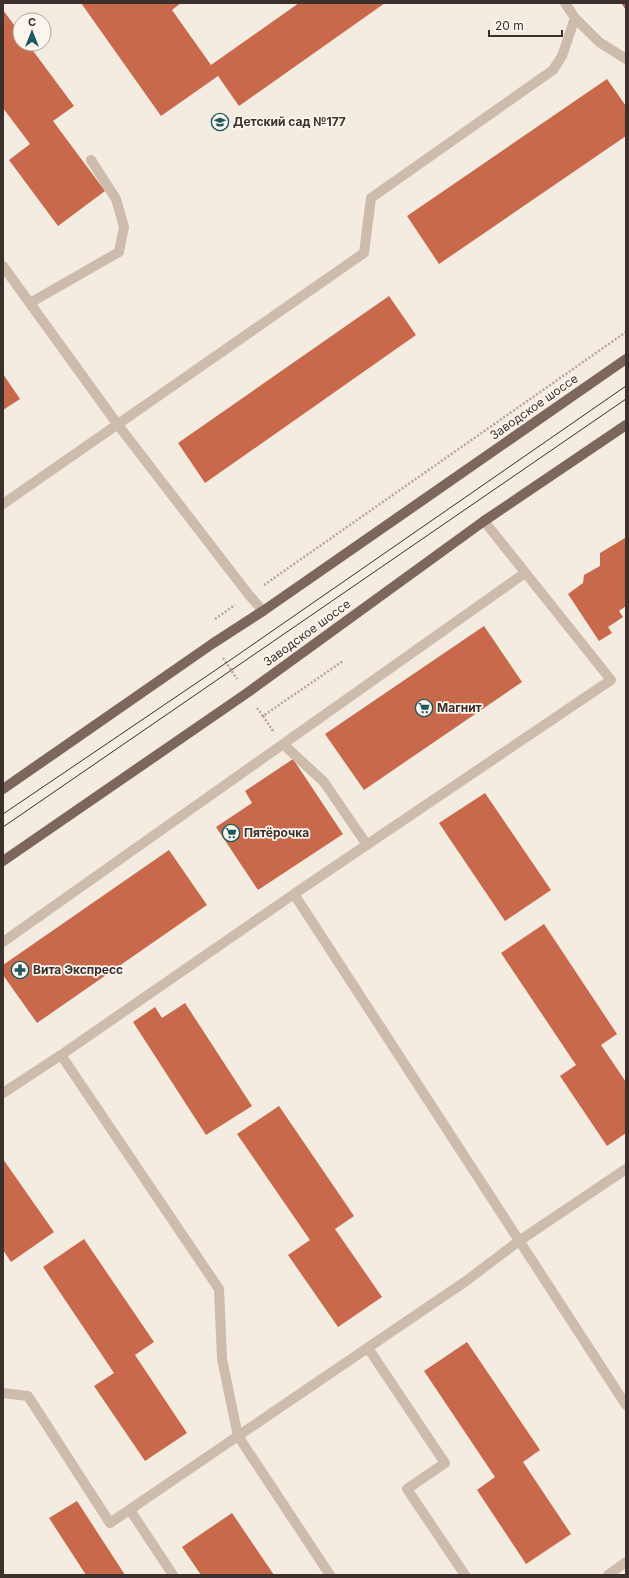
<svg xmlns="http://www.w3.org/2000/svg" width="629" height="1578" font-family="Inter,sans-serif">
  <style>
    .building { fill: #c8694b }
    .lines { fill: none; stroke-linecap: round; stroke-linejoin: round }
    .path { stroke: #b9a596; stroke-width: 2.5; stroke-dasharray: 2 2; stroke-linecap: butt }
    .minor { stroke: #cdbbac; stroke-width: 10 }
    .major { stroke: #7d675c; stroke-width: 10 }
    .tram { stroke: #3b302b; stroke-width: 1 }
    .labels { text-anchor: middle; stroke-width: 3.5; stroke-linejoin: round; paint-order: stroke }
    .poi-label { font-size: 12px; font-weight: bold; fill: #3b302b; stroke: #fbf5ee; text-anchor: start }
    .street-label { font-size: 12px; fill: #3b302b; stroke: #fbf5ee }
  </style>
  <rect width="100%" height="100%" fill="#f4ebe1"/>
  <path class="building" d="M81,3H181L172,10L211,65L299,3H385L239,106L218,76L161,116Z
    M621,3H626V10Z
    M3,10L20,33V44H28L74,106L53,121L105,191L58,226L9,160L30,144L3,108Z
    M607,79L626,106V136L439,264L407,216Z
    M389,296L416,335L205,483L178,443Z
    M3,374L20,399L3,410Z
    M625,538L626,606L619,611L623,617L608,627L612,633L599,641L568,594L583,583L584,575L600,566V553Z
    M484,626L522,682L364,790L325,734Z
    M293,759L343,834L258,890L216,827L252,803L245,791Z
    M485,793L551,890L505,921L439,823Z
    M169,850L207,905L37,1023L3,975V965Z
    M544,924L617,1034L601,1045L626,1082V1133L607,1146L560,1076L576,1065L501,953Z
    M185,1003L252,1106L206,1135L133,1022L155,1007L162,1018Z
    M279,1106L354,1216L335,1229L382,1297L338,1327L288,1255L310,1240L237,1134Z
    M3,1159L54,1232L11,1262L3,1250Z
    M84,1239L154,1342L135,1355L187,1433L145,1461L94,1386L114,1373L43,1267Z
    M467,1342L540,1450L523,1462L571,1534L526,1564L477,1490L495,1477L424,1371Z
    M77,1501L125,1575H86L49,1518Z
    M232,1513L274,1575H201L182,1547Z"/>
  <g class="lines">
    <path class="path" d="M264,585L626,332
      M215,619L235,605
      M223,658L237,679
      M257,708L263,716L343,661
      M263,716L273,731"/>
    <path class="minor" d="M575,18L599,42L626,59
      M3,266L118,425L249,595L263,611
      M30,303L119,252L124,227L116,199L91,160
      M3,504L364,253L371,198L553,70L562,56L575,18L565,3
      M484,521L611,680L294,894L626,1405
      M283,744L324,782L367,845
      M3,942L525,573
      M61,1055L294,894
      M3,1093L61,1055L219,1289L222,1359L238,1436L330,1575
      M368,1348L445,1463L407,1489L465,1575
      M3,1393L28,1396L110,1523L466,1281L519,1241L626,1169
      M130,1510L173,1575
      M608,1575L626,1562"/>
    <path class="major" d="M3,789L212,644L263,611L626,359
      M3,861L247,693L484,521L626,425"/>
    <path class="tram" d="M3,814L226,663L626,386
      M3,827L626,399"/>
  </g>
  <defs>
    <symbol id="school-ring" viewBox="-11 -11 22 22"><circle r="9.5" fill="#fbf5ee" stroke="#1f5a5e" stroke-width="1.5"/><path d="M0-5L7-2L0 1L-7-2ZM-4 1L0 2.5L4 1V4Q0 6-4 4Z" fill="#1f5a5e"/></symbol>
    <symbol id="supermarket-ring" viewBox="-11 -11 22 22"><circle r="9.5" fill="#fbf5ee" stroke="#1f5a5e" stroke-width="1.5"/><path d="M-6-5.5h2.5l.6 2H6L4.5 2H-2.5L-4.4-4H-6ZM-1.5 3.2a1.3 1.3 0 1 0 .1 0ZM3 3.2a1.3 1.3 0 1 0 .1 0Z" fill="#1f5a5e"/></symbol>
    <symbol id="pharmacy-ring" viewBox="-11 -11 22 22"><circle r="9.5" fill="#fbf5ee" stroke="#1f5a5e" stroke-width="1.5"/><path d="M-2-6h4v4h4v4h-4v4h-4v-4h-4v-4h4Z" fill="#1f5a5e"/></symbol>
  </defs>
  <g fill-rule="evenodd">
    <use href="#school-ring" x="210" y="112" width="20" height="20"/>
    <use href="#supermarket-ring" x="414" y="698" width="20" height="20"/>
    <use href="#supermarket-ring" x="221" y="823" width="20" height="20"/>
    <use href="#pharmacy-ring" x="10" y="960" width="20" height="20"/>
  </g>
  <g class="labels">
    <g class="poi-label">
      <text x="233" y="126">Детский сад №177</text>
      <text x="437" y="712">Магнит</text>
      <text x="244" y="837">Пятёрочка</text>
      <text x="33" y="974">Вита Экспресс</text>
    </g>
    <g class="street-label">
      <text transform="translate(534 407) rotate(-35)" y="4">Заводское шоссе</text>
      <text transform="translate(307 633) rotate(-36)" y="4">Заводское шоссе</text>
    </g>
  </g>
  <rect width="629" height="1578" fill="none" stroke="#3b302b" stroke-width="8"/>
  <g transform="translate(32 32)"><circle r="19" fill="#fbf5ee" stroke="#aea6a0"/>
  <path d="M0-3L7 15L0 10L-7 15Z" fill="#1f5a5e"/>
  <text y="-6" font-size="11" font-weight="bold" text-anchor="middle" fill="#3b302b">С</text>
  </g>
  <path d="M489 30v6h73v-6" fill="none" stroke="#3b302b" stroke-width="2"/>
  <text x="495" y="30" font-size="12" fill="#3b302b" stroke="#fbf5ee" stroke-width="3" paint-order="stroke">20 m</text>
</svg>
